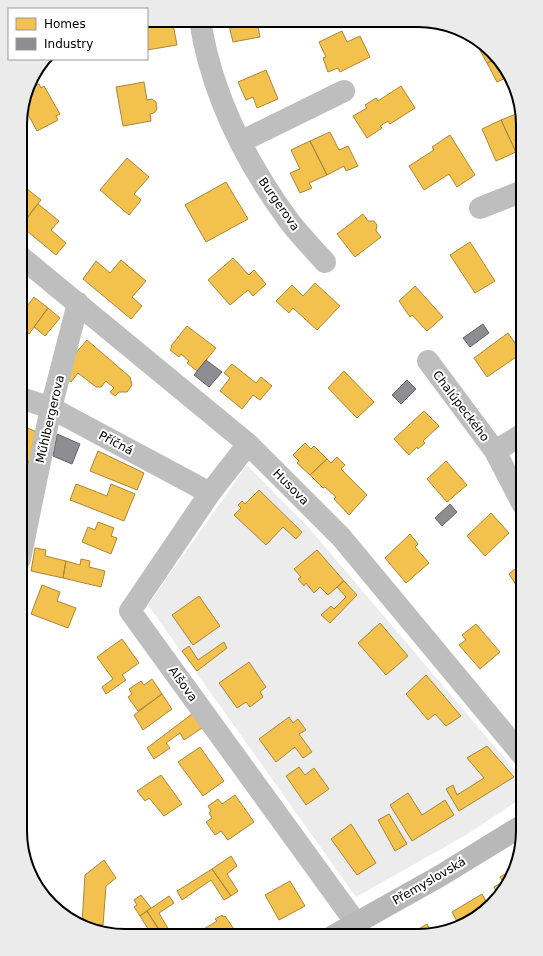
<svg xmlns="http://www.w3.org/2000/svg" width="543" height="956" font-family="'DejaVu Sans',sans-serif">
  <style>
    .green { fill: #ececec }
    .homes { fill: #f2c14e; stroke: #a98737 }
    .industry { fill: #8d8d92; stroke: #636366 }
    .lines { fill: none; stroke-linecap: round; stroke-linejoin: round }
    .street { stroke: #bebebe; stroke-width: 22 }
    .secondary { stroke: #b8b8b8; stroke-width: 22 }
    .labels { text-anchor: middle; stroke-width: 4; stroke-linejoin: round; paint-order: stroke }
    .street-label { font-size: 12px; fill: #000; stroke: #fff }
    .rim { fill: none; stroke: #000; stroke-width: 2 }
  </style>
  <rect width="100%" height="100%" fill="#fff"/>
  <path class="green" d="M247,465L309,528L523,780V797L466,835L356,897L148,605Z"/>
  <path class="homes" d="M147,20H173V24L147,28Z
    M228,21H257L260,37L233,42Z
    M173,24L177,45L147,50V28Z
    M342,31L347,42L360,36L370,57L340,72L338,68L328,72L323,58L326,57L319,42Z
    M481,43L487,46L496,59L487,63L477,45Z
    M496,59L508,77L497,82L487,63Z
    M266,70L278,99L257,108L253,97L246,100L238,82Z
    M144,82L147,100L152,99L156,102L157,109L154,113L150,114L151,121L123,126L116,87Z
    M39,84L41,88L44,86L60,114L56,116L58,120L37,131L23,105L28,87L30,89Z
    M401,86L415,108L390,124L388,121L380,126L382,128L367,138L353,116L367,108L365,105L376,98L378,101Z
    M521,112L523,125V149L516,152L501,120Z
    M501,120L516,152L496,161L482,129Z
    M330,132L339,150L348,146L358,166L346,171L344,166L327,175L310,141Z
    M450,135L475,175L457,187L449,174L424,190L409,166L434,150L432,147Z
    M310,141L327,175L309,183L312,188L300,193L290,173L300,169L291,150Z
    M127,158L149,177L134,194L141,200L129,215L100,190Z
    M226,182L248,219L206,242L185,205Z
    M21,184L41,200L21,225Z
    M38,204L59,221L51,230L66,243L56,255L21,226Z
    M363,214L368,221H374L377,225L376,231L381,237L355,257L337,234Z
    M523,222V243L516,225Z
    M470,242L495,281L475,293L450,255Z
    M233,258L249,275L254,270L266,284L253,296L248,290L230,305L208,280Z
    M121,260L146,281L132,297L142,306L131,319L83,279L96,261L110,273Z
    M315,283L340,306L317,330L293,308L289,313L276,301L292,285L303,296Z
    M415,286L443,317L427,331L412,315L410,317L399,301Z
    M34,297L48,308L29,334L21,329V314Z
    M48,308L60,318L45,336L34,327Z
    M187,326L216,348L197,371L187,363L189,361L181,354L179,357L170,350L172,347L171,346Z
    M508,333L522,353L487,377L474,358Z
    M87,340L130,377L132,385L127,392H119L115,396L110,392L114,388L106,381L101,387H96L78,373L71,382L68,380L74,355Z
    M232,364L256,383L261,377L272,386L260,400L253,395L242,409L220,391L230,378L224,373Z
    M344,371L374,402L357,418L328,388Z
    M424,411L439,426L423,441L425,443L418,449L417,447L409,455L394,439Z
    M20,425L37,432L32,447L35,448L30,462L20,460Z
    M305,443L311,449L314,446L327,459L310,475L297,463L299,461L293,455Z
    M98,451L144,473L137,490L90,471Z
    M337,457L345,465L341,469L367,495L349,515L334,499L336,497L325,487L323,488L310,475L327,459L331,463Z
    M446,461L467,485L447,502L427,479Z
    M20,462L31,463L20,519Z
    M76,484L107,496L111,484L135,494L124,521L70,500Z
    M259,490L302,532L296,539L283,527L266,545L234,515L241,508L238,505L242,501L245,504Z
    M491,513L509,533L485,556L467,536Z
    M98,522L114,528L111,536L117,538L111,554L82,542L88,527L95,530Z
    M410,534L418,544L415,547L429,563L406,583L385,558Z
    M35,548L46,550L45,556L66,561L63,578L31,571Z
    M317,550L344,581L328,595L320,587L314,593L306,583L304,586L298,579L301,577L294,569Z
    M81,559L90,561L89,567L105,571L101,587L63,578L66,561L80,565Z
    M523,562V594H522L509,574Z
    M344,581L357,595L330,623L321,615L331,606L334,609L346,597L337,587Z
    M42,585L60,592L57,601L76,608L68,628L31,614Z
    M199,596L220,626L193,645L172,615Z
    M380,623L408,656L386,675L358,643Z
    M476,624L500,652L480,669L459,645L466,640L462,635Z
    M122,639L139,663L122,675L126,680L106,694L102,687L113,679L97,657Z
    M224,642L227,648L197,671L182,651L189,646L198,660Z
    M249,662L266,687L260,692L263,697L250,707L246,702L237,708L219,683Z
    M523,665V679L516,671Z
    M426,675L461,716L446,726L435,714L428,720L406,694Z
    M152,679L162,694L138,711L128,697L132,694L129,689L141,681L144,685Z
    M162,694L172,709L143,730L134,715Z
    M192,714L202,728L184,740L180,733L166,743L170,748L154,759L147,748Z
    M289,717L293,723L298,719L306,730L299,734L312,752L303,758L295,747L276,762L259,739Z
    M487,746L514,777L459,811L446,789L453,785L457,795L484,778L467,758Z
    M200,747L224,781L203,796L178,762Z
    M299,767L305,775L314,768L329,789L306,805L286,776Z
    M161,775L182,804L164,816L149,798L145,801L137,791Z
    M20,783L25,784L21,823L20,822Z
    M408,793L422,815L445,800L454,815L412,841L390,805Z
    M235,795L254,822L228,840L221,831L215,835L206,822L212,818L209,813L211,811L208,806L218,799L222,804Z
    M389,814L407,844L395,851L378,820Z
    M351,824L376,863L357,875L331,839Z
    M231,856L237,866L227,874L238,891L231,896L212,869Z
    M104,860L116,878L106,886L103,925L85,924L82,923L85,875Z
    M212,869L231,896L224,900L211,880L182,900L177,891Z
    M510,871L501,895L499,897L494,887L503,882L500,877Z
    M290,881L305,906L279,920L265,895Z
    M482,894L488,905L459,925L452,912Z
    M141,895L151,908L140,916L134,907L137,905L134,900Z
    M169,896L174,903L159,913L170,932L163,935L147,911Z
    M147,911L162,935H152L140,916Z
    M222,915L223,917L225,916L238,935H194L217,921L215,919Z
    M427,924L432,934L407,936Z"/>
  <path class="industry" d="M483,324L489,333L470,347L463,338Z
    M206,360L222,372L209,387L194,375Z
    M407,380L416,389L401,404L392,395Z
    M57,434L80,444L72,464L53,456Z
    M450,504L457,512L442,526L435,518Z"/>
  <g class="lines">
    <path class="street" d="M200,20C211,93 246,162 289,221C300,235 313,249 325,262
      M240,142L344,91
      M480,208L523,191
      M21,257L248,444L341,537L523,756
      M428,361L495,451L523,505
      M21,398L51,408L210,493
      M248,444L210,493L130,611L356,923
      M495,451L523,434
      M20,559L51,408L78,303"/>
    <path class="secondary" d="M333,936L440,876L523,825"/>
  </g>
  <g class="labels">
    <g class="street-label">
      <text transform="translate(279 204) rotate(55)" y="4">Burgerova</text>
      <text transform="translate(461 406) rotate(53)" y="4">Chalúpeckého</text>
      <text transform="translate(50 419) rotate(-77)" y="4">Műhlbergerova</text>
      <text transform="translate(116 443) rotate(28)" y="4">Příčná</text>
      <text transform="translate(291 487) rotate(45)" y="4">Husova</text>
      <text transform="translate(183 684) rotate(54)" y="4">Alšova</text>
      <text transform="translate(429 881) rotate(-30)" y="4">Přemyslovská</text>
    </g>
  </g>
  <path d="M0 0H543V956H0ZM125 27H418A98 98 0 0 1 516 125V831A98 98 0 0 1 418 929H125A98 98 0 0 1 27 831V125A98 98 0 0 1 125 27Z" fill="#ebebeb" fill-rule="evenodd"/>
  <path class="rim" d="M125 27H418A98 98 0 0 1 516 125V831A98 98 0 0 1 418 929H125A98 98 0 0 1 27 831V125A98 98 0 0 1 125 27Z"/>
  <rect x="8" y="8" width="140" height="52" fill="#ffffff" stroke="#999999"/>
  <rect x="16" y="18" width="20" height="12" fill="#f2c14e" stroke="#999999"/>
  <text x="44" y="28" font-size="12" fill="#000000">Homes</text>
  <rect x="16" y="38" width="20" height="12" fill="#8d8d92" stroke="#999999"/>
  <text x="44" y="48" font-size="12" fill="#000000">Industry</text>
</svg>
